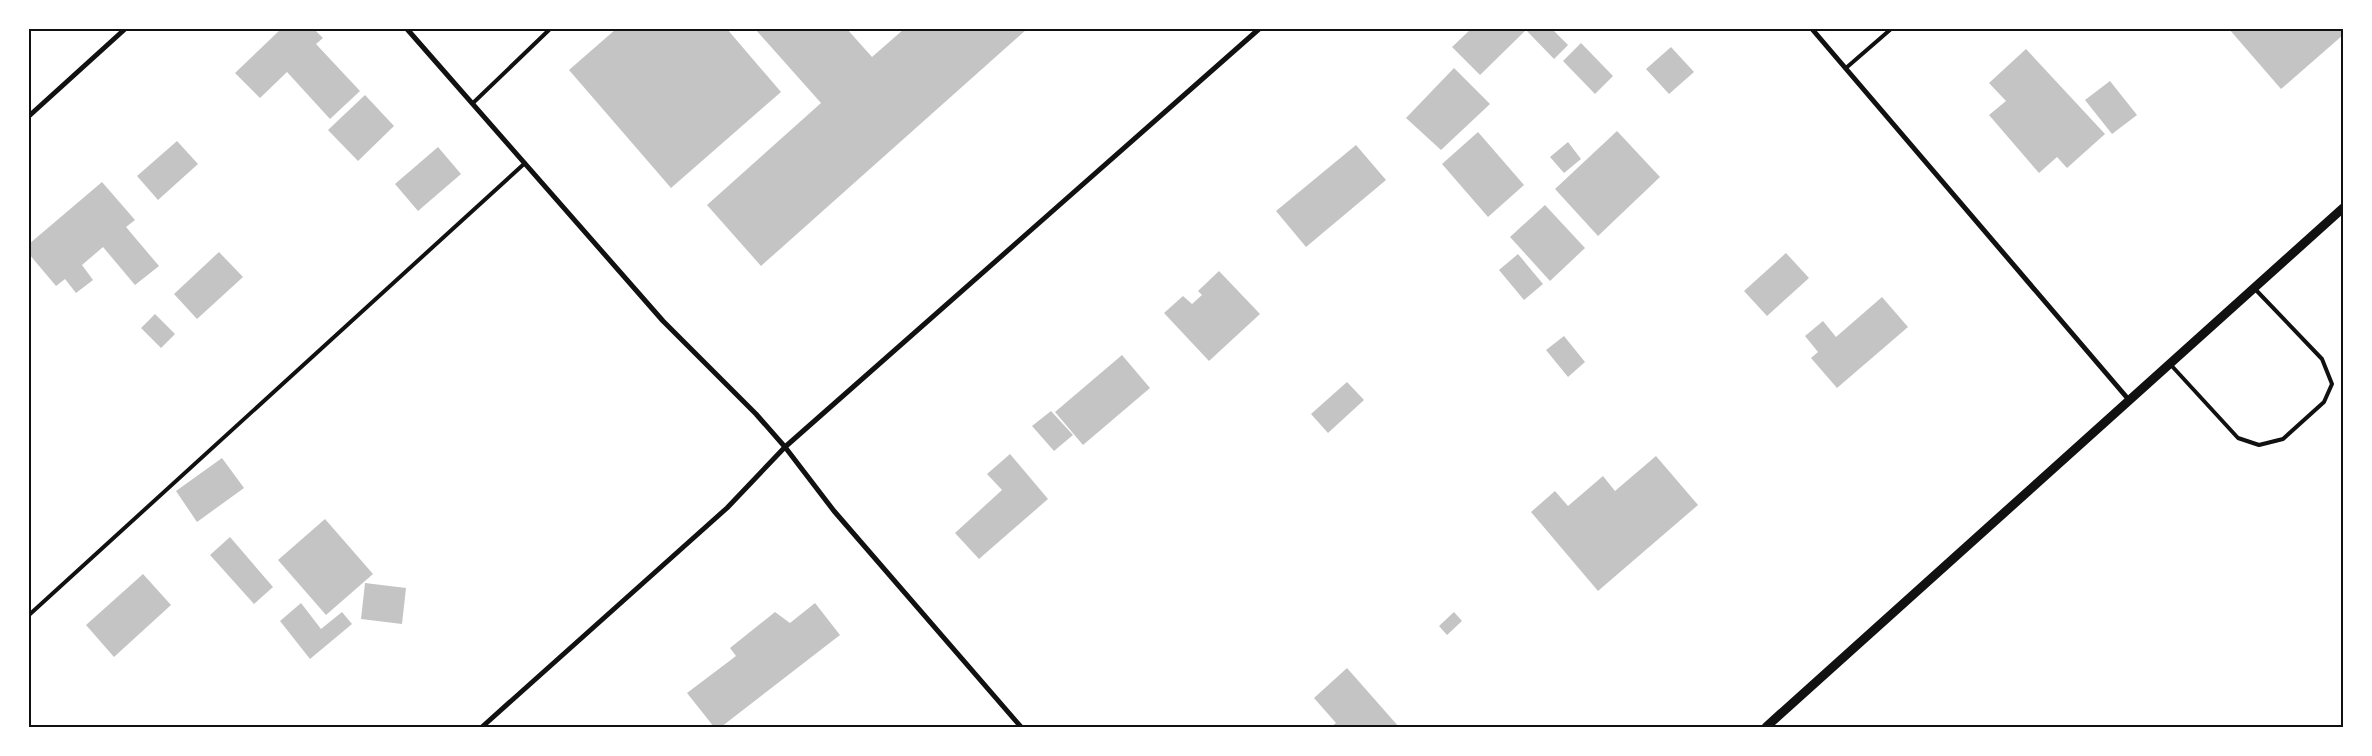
<svg xmlns="http://www.w3.org/2000/svg" width="2372" height="756" font-family="'Alegreya Sans',sans-serif">
  <style>
    .building { fill: #c4c4c4 }
    .lines { fill: none; stroke-linecap: round; stroke-linejoin: round }
    .service { stroke: #111; stroke-width: 4 }
    .minor { stroke: #111; stroke-width: 5 }
    .tertiary { stroke: #111; stroke-width: 9 }
    .neatline { fill: none; stroke: #111; stroke-width: 2 }
  </style>
  <rect width="100%" height="100%" fill="#fff"/>
  <path class="building" d="M281,29H314L323,38L316,44L360,91L330,119L287,72L260,98L235,73Z
    M616,29H727L781,92L671,188L569,70Z
    M755,29H847L872,57L904,29H1027L761,266L707,205L821,103Z
    M1471,29H1552L1568,45L1554,59L1526,30L1480,75L1452,47Z
    M2229,29H2343V35L2281,89Z
    M1581,43L1613,76L1595,94L1563,61Z
    M1671,47L1694,72L1669,94L1646,69Z
    M2026,49L2105,134L2067,168L2057,157L2039,173L1989,115L2006,101L1989,83Z
    M1454,68L1490,104L1441,150L1406,118Z
    M2110,81L2137,115L2112,134L2085,100Z
    M365,95L394,126L358,161L328,130Z
    M1617,131L1660,177L1598,236L1555,189Z
    M1478,132L1524,185L1488,217L1442,164Z
    M177,141L198,164L158,200L137,176Z
    M1568,142L1581,159L1564,173L1550,157Z
    M1356,145L1386,180L1306,247L1276,211Z
    M438,147L461,174L418,211L395,184Z
    M102,182L135,220L126,227L159,266L135,285L103,247L82,265L93,280L76,293L65,279L56,286L29,254V244Z
    M1545,205L1585,248L1550,281L1510,237Z
    M219,252L243,277L197,319L174,294Z
    M1786,253L1809,278L1767,316L1744,291Z
    M1518,254L1543,284L1524,300L1499,270Z
    M1219,271L1260,314L1209,361L1164,313L1183,296L1192,304L1202,295L1198,291Z
    M1882,297L1908,327L1837,388L1811,358L1818,352L1805,336L1823,321L1836,337Z
    M155,314L175,334L161,348L141,328Z
    M1564,336L1585,362L1568,377L1546,350Z
    M1122,355L1150,388L1083,445L1055,412Z
    M1347,382L1364,400L1328,433L1311,414Z
    M1051,411L1073,435L1054,451L1032,426Z
    M1010,454L1048,499L979,559L955,533L1002,490L987,474Z
    M1656,456L1698,505L1598,591L1531,512L1555,491L1568,506L1603,476L1615,491Z
    M222,458L244,488L197,522L176,491Z
    M325,519L373,574L326,615L278,560Z
    M230,537L273,587L254,604L210,555Z
    M143,574L171,605L114,657L86,625Z
    M365,583L406,588L402,624L361,619Z
    M301,603L321,629L342,612L352,624L310,659L280,621Z
    M815,603L840,635L721,727H714L687,693L736,656L730,648L775,612L790,623Z
    M1454,612L1462,621L1447,635L1439,626Z
    M1347,668L1399,727H1331L1336,723L1314,698Z"/>
  <g class="lines">
    <path class="service" d="M1846,68L1891,29
      M473,103L550,29
      M2170,364L2238,438L2259,445L2283,439L2324,402L2332,384L2322,359L2255,289
      M29,615L525,163"/>
    <path class="minor" d="M407,29L663,321L756,414L785,447L834,511L1021,727
      M1812,29L2129,400
      M29,116L125,29
      M482,727L727,508L785,447L1259,29"/>
    <path class="tertiary" d="M1766,727L2343,208"/>
  </g>
  <rect width="2372" height="756" fill="none" stroke="#ffffff" stroke-width="60"/>
  <rect x="30" y="30" width="2312" height="696" class="neatline"/>
</svg>
